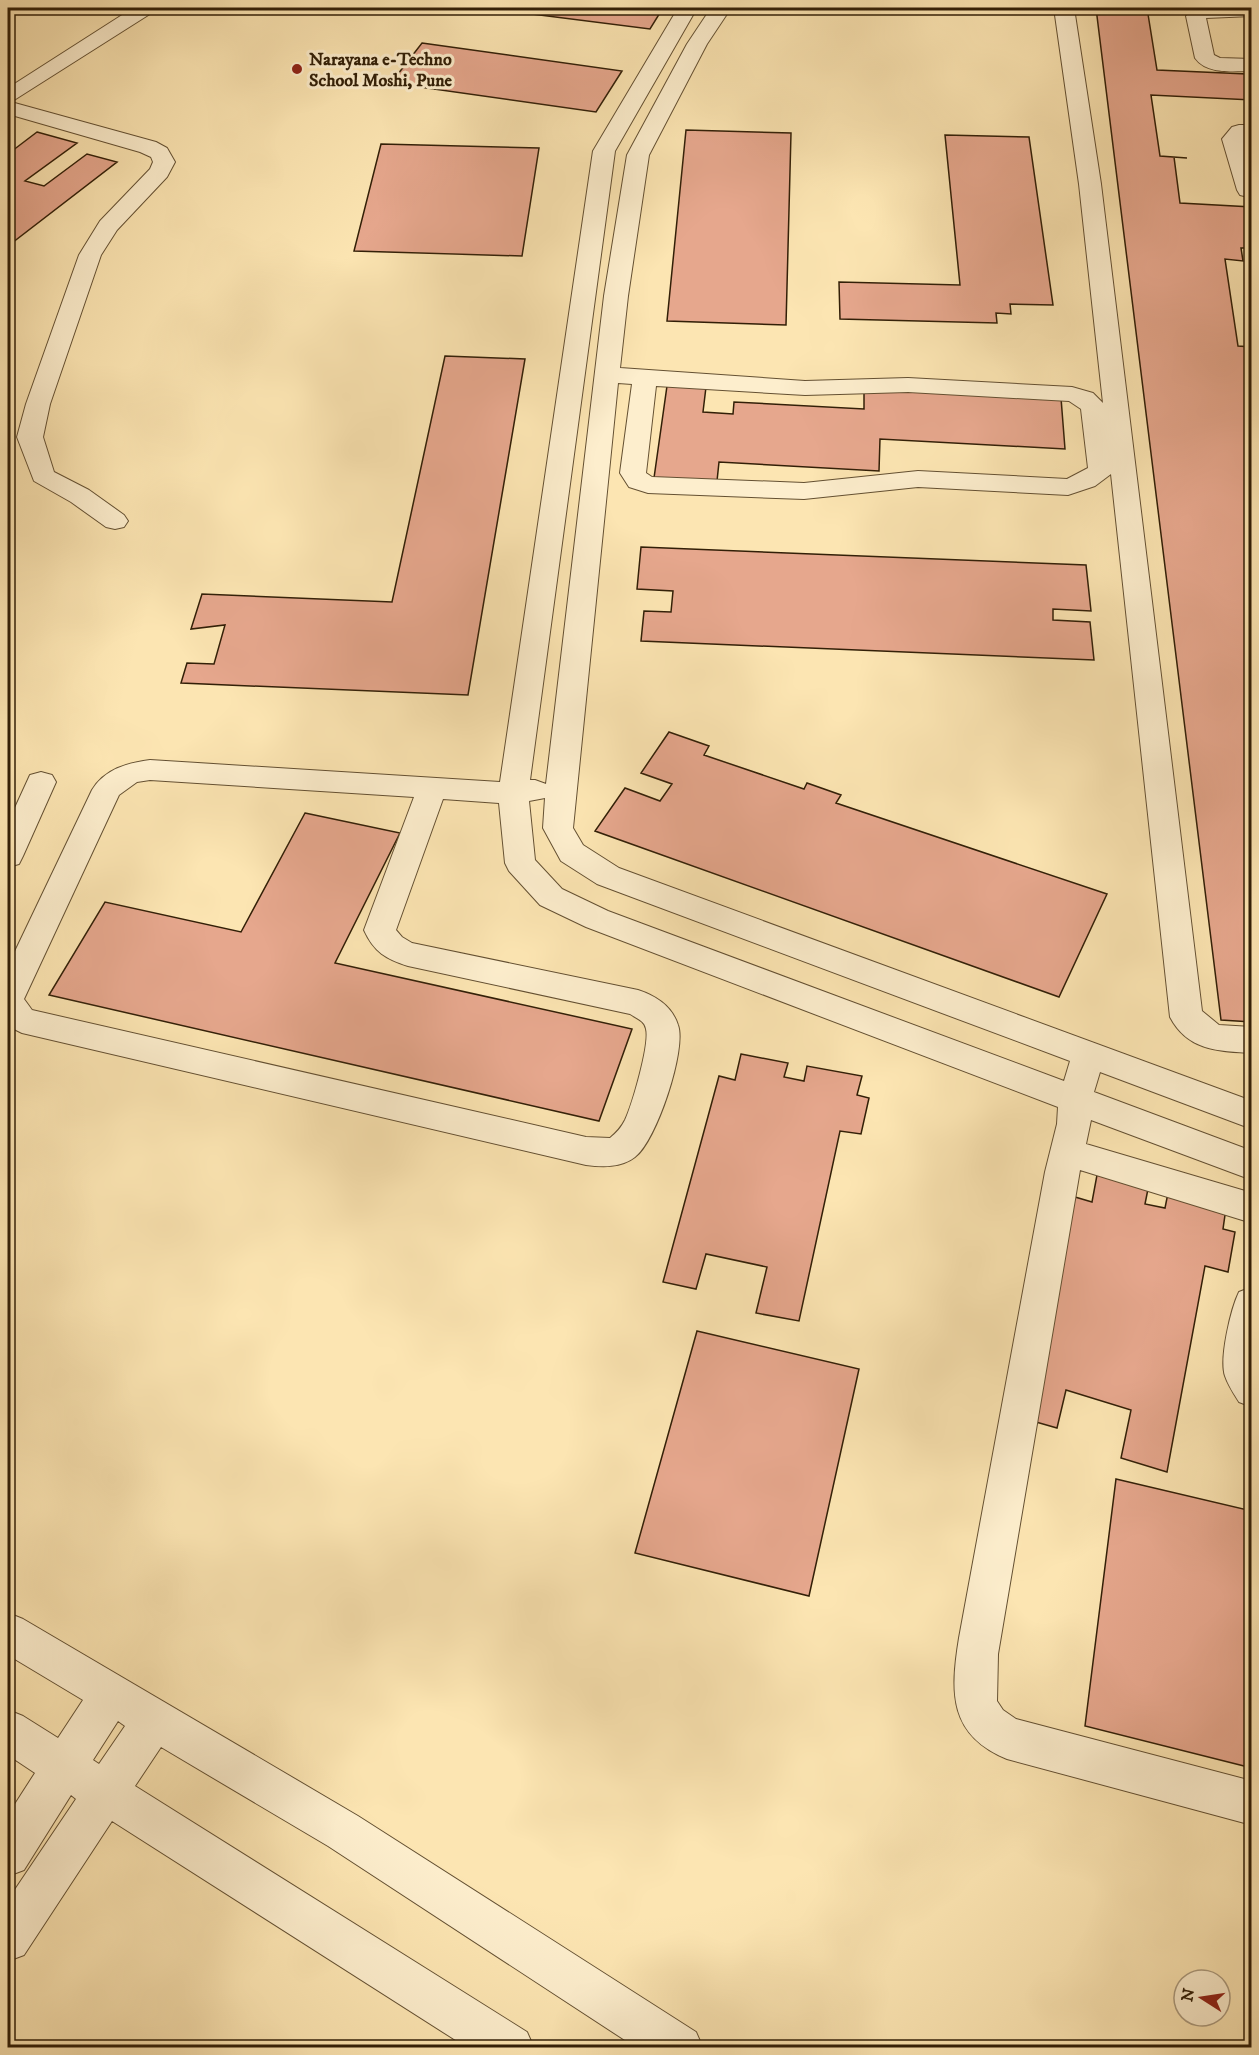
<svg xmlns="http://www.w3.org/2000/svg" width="1259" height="2055" font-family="'IM FELL DW Pica',serif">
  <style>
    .building { fill: #e6a78d; stroke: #321f07; stroke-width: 1.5 }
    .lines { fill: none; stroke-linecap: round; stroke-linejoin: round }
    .minor-casing { stroke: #645032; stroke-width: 2 }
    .minor { fill: #fdeecd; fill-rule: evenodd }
    .poi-dot { fill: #8f2418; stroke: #fdeecd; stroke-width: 2 }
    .labels { text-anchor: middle; stroke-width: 6; stroke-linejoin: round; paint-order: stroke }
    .far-poi-label { font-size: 18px; font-weight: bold; fill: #321f07; stroke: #fdeecd; text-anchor: start }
  </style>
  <rect width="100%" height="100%" fill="#fce5b2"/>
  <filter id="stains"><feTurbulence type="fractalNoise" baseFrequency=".00333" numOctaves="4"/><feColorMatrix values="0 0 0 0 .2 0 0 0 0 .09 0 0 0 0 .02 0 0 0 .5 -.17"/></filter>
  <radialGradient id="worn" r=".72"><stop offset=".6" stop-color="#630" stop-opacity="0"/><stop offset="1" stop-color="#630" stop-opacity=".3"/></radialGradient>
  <path class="building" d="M485,8H663L650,29Z
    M1096,8H1147L1157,70L1247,74L1252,94V100L1151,95L1160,156L1187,158L1174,157L1180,203L1252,207V248H1241L1243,261L1225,259L1238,346L1252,347V1022L1221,1020Z
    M422,43L622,71L596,112L391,83Z
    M686,130L791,133L786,325L667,321Z
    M37,132L77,143L25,181L44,186L87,154L117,162L8,246V154Z
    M945,135L1029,137L1053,305L1010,304L1011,314L996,313L997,323L840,319L839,282L960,285Z
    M381,144L539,148L522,256L354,251Z
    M445,356L525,359L468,695L181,683L187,663L214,664L225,625L191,629L202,594L392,602Z
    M667,386L706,387L703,412L733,414L734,402L864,409V387L1061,398L1065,449L880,439L879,471L719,462L717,481L654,478Z
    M641,547L1086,565L1091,611L1053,609V620L1090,622L1094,660L641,641L644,611L671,612L673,591L637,589Z
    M669,732L709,746L704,755L804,789L807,783L841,795L836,803L1107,894L1059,997L595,831L625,788L660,801L672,784L641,773Z
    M305,813L400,833L335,963L632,1029L599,1121L49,995L105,902L241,932Z
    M741,1054L788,1063L784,1077L804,1081L807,1066L862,1076L857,1095L869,1098L861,1134L840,1131L799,1321L756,1313L767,1267L706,1254L696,1289L663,1282L719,1076L735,1080Z
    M1097,1175L1148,1189L1145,1204L1165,1208L1168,1193L1226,1208L1223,1229L1235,1232L1228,1272L1205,1266L1167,1472L1121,1458L1131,1410L1066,1390L1057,1428L1022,1418L1075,1197L1092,1202Z
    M697,1331L859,1369L809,1596L635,1553Z
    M1116,1479L1252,1511V1768L1085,1726Z"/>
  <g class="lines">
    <defs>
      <path id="minor" d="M133,8H156L153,12L11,102L156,142L167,148L175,162L167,177L117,230L101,255L50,404L43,437L54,472L89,490L124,515L128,521L124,527L115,529L106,527L71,502L34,481L17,437L26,404L79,255L100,221L150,169L153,162L151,157L140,152L8,114V88Z
        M678,8H697L615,151L530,780H535L546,784L604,296L627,155L687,44L711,8H731L707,44L649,155L628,296L620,368L805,381L908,378L1072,387L1093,393L1103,403L1079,184L1054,8H1074L1101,184L1202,1011L1219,1025L1252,1027V1053C1218,1051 1188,1051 1170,1017L1111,474L1095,486L1068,495L918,487L804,499L648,493L629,487L620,473L632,384L618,383L573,828L583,845L619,868L1252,1101V1129L1100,1072L1094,1092L1252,1151V1180L1091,1120L1086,1144L1252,1193V1223L1080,1170L998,1654L997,1701L1003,1710L1016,1719L1252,1781V1825L1007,1759C949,1735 950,1693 959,1638L1045,1172L1057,1124L1058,1107L586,927L540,905L509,871L505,863L499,803L443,799L396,930L402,937L412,943L638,990C656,996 672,1006 678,1025C687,1049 656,1142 635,1157C621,1168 602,1167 586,1165L22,1033L8,1026V966L92,790C105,769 127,763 150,760L500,782L593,151ZM656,386L805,395L908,392L1069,401L1081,409L1088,468L1067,479L918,471L804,483L652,477L646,473ZM150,780L414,797L364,930C374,952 386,959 408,966L630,1014C636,1018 645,1021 646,1029C650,1044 632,1105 625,1120C621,1128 616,1133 610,1138L586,1137L32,1010L24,999L119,795L137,782ZM545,798L543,828L561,861L597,884L1070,1061L1064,1081L608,911L562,889L535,860L529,801Z
        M1196,8H1252V16L1206,18L1214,55L1220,58L1252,59V71C1234,71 1207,75 1195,58L1186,16Z
        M1239,125H1252V137L1244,139L1252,165V198L1240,195L1237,190L1222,139L1232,127Z
        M41,772L52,775L56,782L23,856L19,864L8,867V823L30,775Z
        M1252,1287V1407L1239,1402C1234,1394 1228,1385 1225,1376C1219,1359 1231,1308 1239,1292Z
        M8,1613L23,1619L358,1816L696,2032L703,2048H637L328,1846L161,1747L135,1786L527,2032L534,2048H468L112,1821L24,1955L8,1961V1900L76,1799L71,1795L24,1870L8,1876V1815L35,1773L8,1755V1710L23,1716L58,1738L83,1700L8,1655ZM118,1721L125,1726L99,1764L93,1760Z"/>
    </defs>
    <use href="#minor" class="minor-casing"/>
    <use href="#minor" class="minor"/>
  </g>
  <circle class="poi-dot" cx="297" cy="69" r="6"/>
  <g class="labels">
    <g class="far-poi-label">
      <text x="309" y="65">Narayana e-Techno<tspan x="309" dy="21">School Moshi, Pune</tspan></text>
    </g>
  </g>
  <rect width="1259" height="2055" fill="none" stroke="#fce5b2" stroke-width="30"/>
  <rect x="9" y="9" width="1241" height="2037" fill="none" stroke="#321f07" stroke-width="3"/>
  <rect x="15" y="15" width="1229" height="2025" fill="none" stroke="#321f07" stroke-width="1.5"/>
  <g transform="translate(1202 1998) rotate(282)"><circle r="28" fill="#fdeecd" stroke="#ac9b7e" stroke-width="1.5"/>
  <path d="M0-4.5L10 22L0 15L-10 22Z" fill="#8f2418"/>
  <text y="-9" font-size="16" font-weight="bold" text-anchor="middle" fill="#321f07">N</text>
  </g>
  <rect width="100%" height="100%" filter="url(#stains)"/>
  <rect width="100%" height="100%" fill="url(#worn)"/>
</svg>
